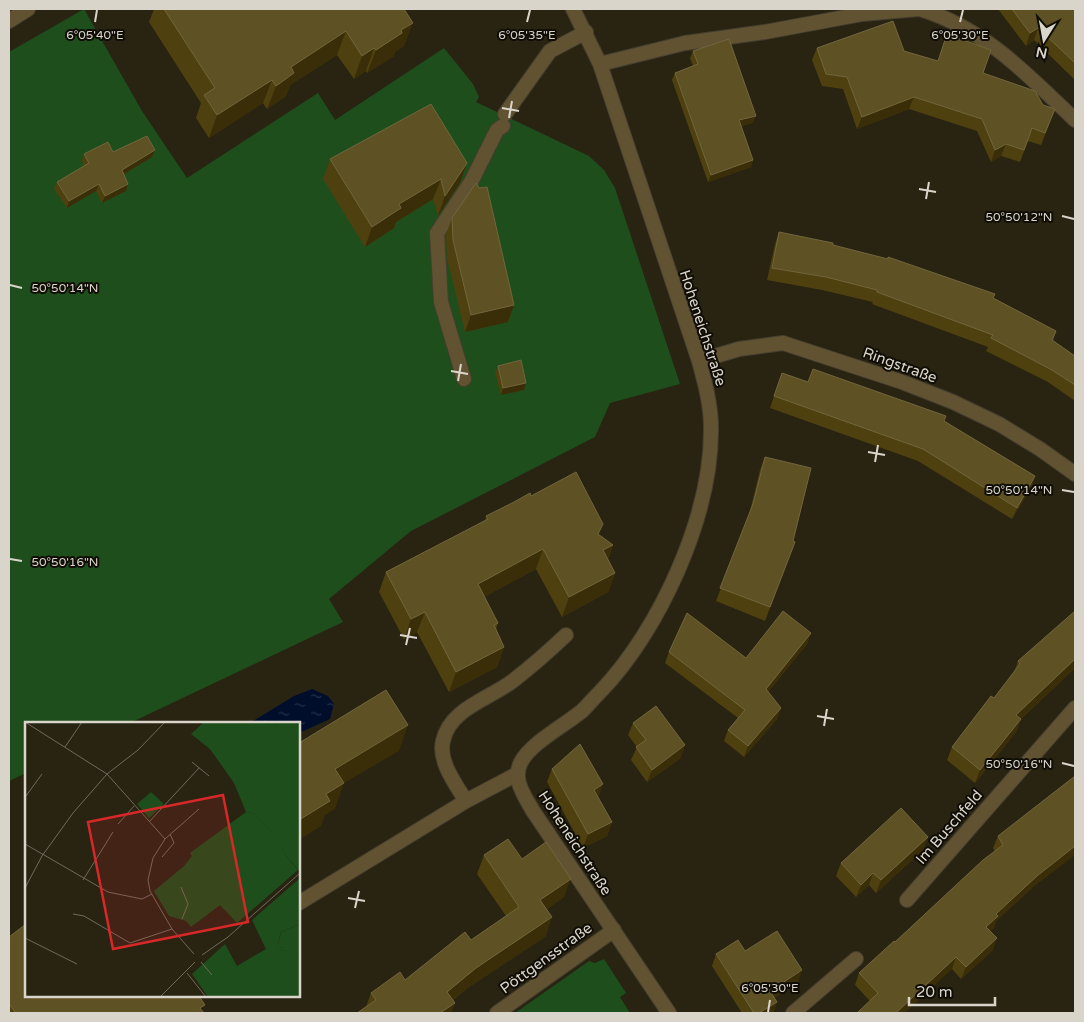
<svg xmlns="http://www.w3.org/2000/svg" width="1084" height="1022" font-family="'Varela Round',sans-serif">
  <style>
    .green { fill: #1e4e1b }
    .water { fill: url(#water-ripples) }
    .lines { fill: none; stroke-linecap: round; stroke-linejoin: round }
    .service-casing { stroke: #453f2f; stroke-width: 16 }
    .minor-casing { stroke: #453f2f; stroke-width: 16 }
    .tertiary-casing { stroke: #453f2f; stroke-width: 16 }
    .service { stroke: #615232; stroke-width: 14 }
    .minor { stroke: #615232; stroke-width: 14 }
    .tertiary { stroke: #615232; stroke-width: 14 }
    .wall { fill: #4f410f }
    .shaded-wall { fill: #3a2e08 }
    .building { fill: #5e5123; stroke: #71663d }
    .ticks { fill: none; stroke: #d9d5ca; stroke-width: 2 }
    .labels { text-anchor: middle; stroke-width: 4; stroke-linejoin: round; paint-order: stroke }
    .street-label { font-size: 15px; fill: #d9d5ca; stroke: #0f0d06 }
    .inset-road { fill: none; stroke: #6f6a5c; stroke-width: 1 }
    .view { fill: #d62828; fill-opacity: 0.15; stroke: #d62828; stroke-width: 2.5 }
    .inset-edge { fill: none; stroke: #d9d5ca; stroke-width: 2.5 }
    .ticks-label { font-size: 12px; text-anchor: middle; fill: #d9d5ca; stroke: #0f0d06; stroke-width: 4; stroke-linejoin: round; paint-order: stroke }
  </style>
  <defs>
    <pattern id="water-ripples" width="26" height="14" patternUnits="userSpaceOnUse" patternTransform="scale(1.25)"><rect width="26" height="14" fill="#000e2c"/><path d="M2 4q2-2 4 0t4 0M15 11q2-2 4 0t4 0" fill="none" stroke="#253049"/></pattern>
  </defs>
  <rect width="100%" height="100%" fill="#292312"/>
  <path class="green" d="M84,9L142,111L187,178L318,93L335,120L444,48L473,84L479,97L476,102L589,156L604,170L615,188L680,384L610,403L595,437L411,531L329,599L343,622L130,723H26V773L9,781V52Z
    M604,959L626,993L620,997L630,1013H515L589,961L595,963Z"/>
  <path class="water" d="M312,689L328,696L334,704L330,719L299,733V723H250L294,696Z"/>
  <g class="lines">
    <defs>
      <path id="service" d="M505,114L550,51L586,32
        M464,379L441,302L437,233L471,182L497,130L503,126
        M466,801C456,785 438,761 443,741C450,708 490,699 514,680C532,666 549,651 566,635
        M299,903L466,801L517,774
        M793,1013L856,959"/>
      <path id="minor" d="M573,9L600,64L699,361C705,383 711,405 711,428C712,515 660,630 600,692C594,698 588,705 582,711C565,725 531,743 521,762C512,779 524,795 533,811L669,1013
        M920,9C985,29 1027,74 1075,120
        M600,64L685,43L765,32L862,14L918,9
        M699,361L739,349L783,343L902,382L953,402L999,424L1040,449L1075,474
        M907,900L1075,708
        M497,1013L614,930"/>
      <path id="tertiary" d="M9,21L28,9"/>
    </defs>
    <use href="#service" class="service-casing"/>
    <use href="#minor" class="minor-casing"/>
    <use href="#tertiary" class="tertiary-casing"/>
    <use href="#service" class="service"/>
    <use href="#minor" class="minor"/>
    <use href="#tertiary" class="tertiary"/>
  </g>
  <path class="wall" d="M154,9H404V46L395,52L394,56L367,73L366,71L354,79L337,55L290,85L286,96L267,109L263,103L209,138L196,118L201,103L149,22Z
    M998,9H1075V80L1034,40L1026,46Z
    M817,48L904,51L937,61L983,73L1043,105L1055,109L1041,145L1028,141L1020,162L1001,156L991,162L977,131L909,109L857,129L843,89L822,86L812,60Z
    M693,51L753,123L741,126L753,160L751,167L708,182L672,80L675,73L693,66L690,58Z
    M113,152L152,157L124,174L128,184L126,191L102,203L96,191L67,208L54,189L57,182L84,166L82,161L84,154Z
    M330,159L467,163L460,183L438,216L433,199L396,222L394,228L365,247L323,179Z
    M452,218L514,305L508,322L465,332L447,258L446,235Z
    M779,232L833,245L993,298L1056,331L1053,341L1075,356V401L1048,382L986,351L988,347L872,304L873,302L822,290L767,280L775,244Z
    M498,366L526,383L524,390L501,395L495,373Z
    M782,373L808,382L944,421L1035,476L1031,488L1012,519L918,461L770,408Z
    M765,457L793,541L795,542L765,621L716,601L749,515L760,470Z
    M531,496L599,535L613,545L608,559L615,573L608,592L562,617L536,569L484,597L498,623L496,629L504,647L497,667L449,692L417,632L404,639L379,592L386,572L485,521L486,516Z
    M1075,611V668L1021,719L1016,732L975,783L947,760L952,747L994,698L1014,672L1018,661Z
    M811,633L807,644L768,692L781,708L777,719L744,757L724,741L728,730L738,718L665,663L669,652L746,658Z
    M633,723L681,758L647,782L631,760L637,747L628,735Z
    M552,769L598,797L612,822L607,836L583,848L547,782Z
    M998,836L1032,888L996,921L994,928L990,931L993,950L961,979L952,969L870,1001L855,985L859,973L895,942L995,851L993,848Z
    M928,837L923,850L876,893L869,885L856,897L836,876L841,863Z
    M484,855L522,859L564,897L547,909L546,936L469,987L453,1000L455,1003L451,1013H357L366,1007L371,993L405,980L471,940L506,916L477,874Z
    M9,937L26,996L203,1011L204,1013H9Z
    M745,951L798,983L774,998L777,1002L773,1013H742L712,966L716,954Z"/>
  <path class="shaded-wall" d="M413,23L404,46L395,52L394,56L367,73L376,50L401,30Z
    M1038,28L1034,40L1026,46L1030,33Z
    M346,31L337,55L290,85L286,96L267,109L276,86L291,67Z
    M374,48L366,71L354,79L362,56Z
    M272,80L263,103L209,138L217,115Z
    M914,97L909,109L857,129L862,117Z
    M756,116L753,123L736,127L739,120Z
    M1006,144L1001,156L991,162L995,150Z
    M155,150L152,157L119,177L122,170Z
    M753,160L751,167L708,182L711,175Z
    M467,163L460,183L438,216L445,196Z
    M441,179L433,199L396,222L394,228L365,247L372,227L399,204Z
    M99,184L96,191L67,208L69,201Z
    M128,184L126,191L102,203L105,196Z
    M514,305L508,322L465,332L471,315Z
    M526,383L524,390L501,395L503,388Z
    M1035,476L1031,488L1012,519L1017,508Z
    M613,545L605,565L603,550Z
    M543,549L536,569L471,604L478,584Z
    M615,573L608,592L562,617L569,597Z
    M425,612L417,632L404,639L411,619Z
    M811,633L807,644L762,700L766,689Z
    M504,647L497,667L449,692L456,672Z
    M1075,659V668L1011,728L1016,715Z
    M781,708L777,719L744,757L748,746Z
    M1021,719L1016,732L975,783L980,770Z
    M408,725L399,751L344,783L335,809L325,815L321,826L299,840V820L335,769Z
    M685,745L681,758L647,782L652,770Z
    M603,784L598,798L594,790Z
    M612,822L607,836L583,848L588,834Z
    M928,837L923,850L876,893L881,880Z
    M1075,846V855L1032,888L996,921L994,928L982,939L986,927L996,914L1037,876Z
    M873,873L869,885L856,897L861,885Z
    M571,879L564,897L534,918L540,900Z
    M552,917L546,936L469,987L440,1010L447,992L476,968Z
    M997,938L993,950L961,979L966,967Z
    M956,957L952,969L905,1013H896Z
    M802,970L798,983L766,1003L770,991Z
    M777,1002L773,1013H759Z
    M455,1003L451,1013H440Z"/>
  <path class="building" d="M164,9H404L413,23L401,30L402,33L376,50L374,48L362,56L346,31L291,67L294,73L276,86L272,80L217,115L204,95L215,88Z
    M1012,9H1075V63L1038,28L1030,33Z
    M893,21L904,51L938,61L947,34L991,50L983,73L1035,91L1043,105L1055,109L1045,133L1032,128L1024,150L1006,144L995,150L982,119L914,97L862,117L847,77L826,74L817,48Z
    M729,39L756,116L739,120L753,160L711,175L675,73L698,64L693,51Z
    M431,104L467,163L445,196L441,179L399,204L401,208L372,227L330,159Z
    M147,136L155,150L122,170L128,184L105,196L99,184L69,201L57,182L89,163L84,154L108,142L113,152Z
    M476,183L479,188L487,187L514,305L471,315L453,240L452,218Z
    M779,232L833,243V245L888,259V257L995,294L993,298L1056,331L1052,340L1075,356V385L1052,370L991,338L993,335L877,292V290L826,277L772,268Z
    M521,360L526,383L503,388L498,366Z
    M813,369L946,416L944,421L1035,476L1017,508L923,449L774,396L782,373L808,382Z
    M765,457L811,468L793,541L795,542L770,607L720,588L753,504Z
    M576,472L603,524L598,534L613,545L603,550L615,573L569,597L543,549L478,584L498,623L494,625L504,647L456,672L425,612L411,619L386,572L488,519L486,516L514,502L530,493L531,496Z
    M783,611L811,633L766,689L781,708L748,746L728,730L745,710L669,652L687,613L746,658Z
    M1075,611V659L1016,715L1021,719L980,770L952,747L991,696L994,698L1020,664L1018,661Z
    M386,690L408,725L335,769L344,783L326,794L330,801L299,820V743Z
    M656,706L685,745L652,770L636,747L646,740L633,723Z
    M580,744L603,784L594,790L612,822L588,834L552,769Z
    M1075,776V846L1037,876L996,914L998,916L986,927L997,938L966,967L956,957L896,1013H857L878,993L859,973L894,941L895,942L983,860L1003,845L998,836Z
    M901,808L928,837L881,880L873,873L861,885L841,863Z
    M508,839L522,859L546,842L571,879L540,900L552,917L476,968L447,992L455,1003L440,1013H357L376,1000L371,993L400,972L405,980L465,932L471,940L519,907L484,855Z
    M26,924V996H199L205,1005L200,1008L204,1013H16L9,1004V937Z
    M777,931L802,970L770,991L777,1002L759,1013H754L716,954L738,940L745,951Z"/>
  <path class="ticks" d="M95,22L97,10M527,22L530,10M960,22L963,10M502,108L519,111M509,118L512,101M919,189L936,192M926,199L929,182M1062,216L1074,219M10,285L22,288M451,371L468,374M458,381L461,364M868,452L885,455M875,462L878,445M1062,490L1074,492M10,559L22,561M400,635L417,638M406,645L410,628M817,716L834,719M824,726L827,709M1062,763L1074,766M348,898L365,901M355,908L359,891M768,1012L770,1000"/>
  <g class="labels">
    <g class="street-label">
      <text transform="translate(703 328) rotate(72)" y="5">Hoheneichstraße</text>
      <text transform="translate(900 365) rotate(20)" y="5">Ringstraße</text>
      <text transform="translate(949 827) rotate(-49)" y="5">Im Buschfeld</text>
      <text transform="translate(575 843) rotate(57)" y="5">Hoheneichstraße</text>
      <text transform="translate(546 958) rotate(-36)" y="5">Pöttgensstraße</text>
    </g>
  </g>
  <g transform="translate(25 722)">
    <rect width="275" height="275" fill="#292312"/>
    <path d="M249,0H275V37H273ZM126,70L139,82L124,96L112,82ZM221,90L230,92L258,122L259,131L273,148L212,201L195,183L166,205L161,199L144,194L129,169L159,144L167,134L165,131Z" fill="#1e4e1b"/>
    <path d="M179,0H249L275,37V150L259,131L257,122L230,92L221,90L209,61L185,27L166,12ZM275,202V235L270,228L257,229L253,222L256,210Z" fill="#1e4e1b"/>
    <path d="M275,156V202L256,210L253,221L257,229L270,227L275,235V275H183L167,252L200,222L212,244L241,227L227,198Z" fill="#1e4e1b"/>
    <path class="inset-road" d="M0,0L82,52L140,117M40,25L57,0M167,40L184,54M1,74L17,52M124,100L174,46M93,102L109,84M0,122L83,170L117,177L127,172M137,135L149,121L145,112M58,158L88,110M156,165L163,182L157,197M0,166L17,134L48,91L82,52L113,28L140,0M48,192L59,194L105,221L147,207M0,216L52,242M169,232L147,207L125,169L123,158L128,136L140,117L174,87M177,233L203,215L275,151M176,240L187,253M162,251L181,275M135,275L170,240"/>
    <path class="view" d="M198,73L223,200L88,227L63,100Z"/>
    <rect width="275" height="275" class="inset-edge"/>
  </g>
  <g class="ticks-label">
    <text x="95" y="39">6°05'40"E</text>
    <text x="527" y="39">6°05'35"E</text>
    <text x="960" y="39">6°05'30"E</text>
    <text x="1019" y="221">50°50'12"N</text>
    <text x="65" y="292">50°50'14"N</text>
    <text x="1019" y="494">50°50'14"N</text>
    <text x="65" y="566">50°50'16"N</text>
    <text x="1019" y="768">50°50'16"N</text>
    <text x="770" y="992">6°05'30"E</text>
  </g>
  <rect width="1084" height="1022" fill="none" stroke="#d9d5ca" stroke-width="20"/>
  <g transform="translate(1044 40) rotate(191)" stroke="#0f0d06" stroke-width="4" paint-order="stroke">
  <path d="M0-4L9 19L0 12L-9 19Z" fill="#d9d5ca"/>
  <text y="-8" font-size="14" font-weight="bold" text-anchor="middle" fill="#d9d5ca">N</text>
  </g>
  <path d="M909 997v8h86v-8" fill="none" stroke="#d9d5ca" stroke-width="2.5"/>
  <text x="916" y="997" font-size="15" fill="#d9d5ca" stroke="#0f0d06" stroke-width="4" paint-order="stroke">20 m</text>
</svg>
